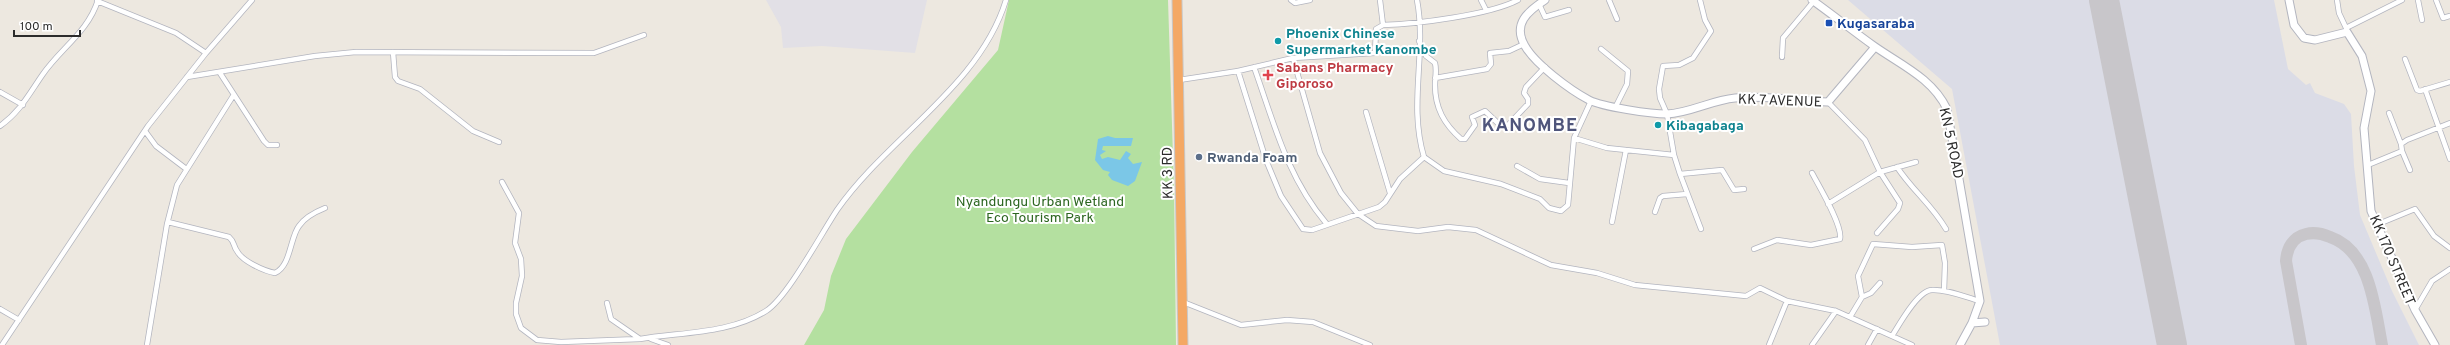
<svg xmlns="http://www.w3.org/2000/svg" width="2450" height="345" font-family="Overpass,sans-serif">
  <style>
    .industrial { fill: #e2e0e6 }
    .airport { fill: #dbdce6 }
    .green { fill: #b4e0a0 }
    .water { fill: #7bc7e7 }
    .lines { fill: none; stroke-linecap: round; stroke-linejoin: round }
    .taxiway { stroke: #c8c6ca; stroke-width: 12 }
    .runway { stroke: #c8c6ca; stroke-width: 30 }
    .street-casing { stroke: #b3b5bf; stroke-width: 6 }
    .secondary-casing { stroke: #b3b5bf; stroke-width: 9 }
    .highway-casing { stroke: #c8c8c8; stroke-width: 11 }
    .street { stroke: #fff; stroke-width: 4.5 }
    .secondary { stroke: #fff; stroke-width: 7 }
    .highway { stroke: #f4a864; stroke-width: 9 }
    .transit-dot { fill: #1a4fb4; stroke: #fff; stroke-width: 1.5 }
    .culture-dot { fill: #0f9aa8; stroke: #fff; stroke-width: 1.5 }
    .health-dot { fill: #e0444e; stroke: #fff; stroke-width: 1.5 }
    .service-dot { fill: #5c6f8a; stroke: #fff; stroke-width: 1.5 }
    .labels { text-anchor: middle; stroke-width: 4; stroke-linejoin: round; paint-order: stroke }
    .transit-label { font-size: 14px; font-weight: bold; fill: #164399; stroke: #fff; text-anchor: start }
    .culture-label { font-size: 14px; font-weight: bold; fill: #0d838f; stroke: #fff; text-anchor: start }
    .health-label { font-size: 14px; font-weight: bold; fill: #be3a42; stroke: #fff; text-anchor: start }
    .street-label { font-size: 14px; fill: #2c2c2c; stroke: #fff }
    .service-label { font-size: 14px; font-weight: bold; fill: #4e5e75; stroke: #fff; text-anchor: start }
    .park-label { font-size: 14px; fill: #2c6620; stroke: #fff }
    .district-label { font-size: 18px; font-weight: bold; letter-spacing: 1px; fill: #4f557b; stroke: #fff }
  </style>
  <rect width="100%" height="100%" fill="#ede8e0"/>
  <path class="industrial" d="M766,0H927L915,53L822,46L783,48L781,27Z"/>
  <path class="airport" d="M1848,0H2274L2288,69L2306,85L2310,83L2315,93L2344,104L2351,114L2354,166L2360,215L2392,291L2419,345H2000L1952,89Z"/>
  <path class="green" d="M1009,0H1168L1174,188L1176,345H804L824,310L831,276L846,239L912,152L998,50Z"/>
  <path class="water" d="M1108,136L1115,138H1133L1131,146H1103L1102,150L1106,151L1100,155L1102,159L1108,157L1120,160L1126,151L1131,154L1128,158L1133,164L1142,162L1135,181L1128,186L1112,180L1108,175L1110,172L1103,170L1095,160L1098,139Z"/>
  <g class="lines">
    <path class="taxiway" d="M2301,345L2286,261C2287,248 2293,237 2306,234C2314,232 2323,234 2330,237C2371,251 2375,310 2382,345"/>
    <path class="runway" d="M2104,0L2172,345"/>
    <defs>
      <path id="street" d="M1291,0L1295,3L1310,0
        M1380,0L1383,25C1417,24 1489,15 1518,0
        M1417,0C1427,53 1408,104 1424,157
        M1481,0L1486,10
        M1609,0L1617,19
        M1700,0L1705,20L1711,31L1693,58L1679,65L1663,66L1659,89L1660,98L1667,114L1674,155L1680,174L1701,229
        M2337,0L2339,13L2347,30
        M2418,0L2422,20
        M2436,0L2443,18L2450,16
        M97,1L176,33L206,53
        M1539,4L1545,17L1569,10
        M2346,28L2402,0
        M1419,41L1426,56L1435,63C1437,71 1435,77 1435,85C1435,108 1444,124 1461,139H1465L1475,125L1472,117L1485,111L1502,127L1508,125L1528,104V99L1524,93L1526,87L1545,67
        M1601,49L1628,71L1627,84L1616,106
        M393,52L395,77L398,81L420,89L473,131L499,142
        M1782,57L1783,38L1814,1
        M1293,58L1320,153L1341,193L1358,214L1376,226L1418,231L1448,227L1476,230L1551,265L1597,273L1635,285L1746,296L1760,288L1787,301L1836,311L1912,345
        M2405,59L2417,90L2420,91L2450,82
        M1254,67C1274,123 1287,177 1326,223
        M1238,71L1266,160L1281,196L1303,229L1312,230L1379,207L1385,202L1400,179L1424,157
        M220,73L264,141L268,145H277
        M187,77L315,56L356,52L594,53L644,35
        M1435,78L1487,69L1491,64L1490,53L1509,51L1524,44
        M1179,80L1238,71L1293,58L1375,53L1376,29L1383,25
        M2425,89L2450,159
        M0,92L23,105
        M1828,102L1865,140L1880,172L1900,203L1898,209L1877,233
        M1366,112L1390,193
        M2389,113L2401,144
        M0,126C20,112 29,94 43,74C61,48 88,32 98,0
        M145,131L156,146L185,168
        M1574,138L1607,148L1674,155
        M2402,151L2410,170
        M1424,157L1444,171L1501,184L1540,199L1549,208L1561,211L1568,205L1574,138L1591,101
        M2368,165L2402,151L2401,144L2407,140L2450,123
        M1517,166L1540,179L1569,183
        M1897,167C1912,190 1932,205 1946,229
        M1680,174L1722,170L1734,190L1744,189
        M502,182L519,213L515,243L521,259L522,276L516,303V314L521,328L537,340L561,342L640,339
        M1828,204L1880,172L1916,162
        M1655,212L1660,198L1663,196L1687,194
        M168,222L229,237C235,242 233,246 237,251C242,261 264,271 275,273C291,266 290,237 299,226C305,217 315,212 325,208
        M1612,222L1626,150
        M2376,225L2415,209L2434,236L2450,248
        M1754,249L1777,240L1811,245L1840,239C1843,226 1819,186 1812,173
        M1862,297L1871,293L1880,283
        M1183,302L1241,325L1287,320L1313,322L1370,345
        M607,303L611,319L640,339C681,332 730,334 766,311C787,298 821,234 837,210C887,138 980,86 1006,0
        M0,309L19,320
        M2415,310L2432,281L2450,269
        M1850,317L1862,297L1858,276L1873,244L1912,247L1942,245L1945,263L1944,291
        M1892,336C1899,325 1918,290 1932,290C1947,289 1965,297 1980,301
        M651,339L668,345
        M2,345L148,126L206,53L252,0
        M147,345L167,224L177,185L233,96
        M1769,345L1787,301
        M1812,345L1836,311
        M1868,345L1877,329"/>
      <path id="secondary" d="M1545,0C1528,11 1512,24 1525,46C1535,64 1570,90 1589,100C1603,107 1651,114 1667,114C1690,113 1712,100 1735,98C1765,95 1798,101 1828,102L1875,47
        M1812,0C1833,15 1853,31 1874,46C1901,65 1932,78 1947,109L1980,301L1972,323L1960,345
        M2289,0L2294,25L2304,38L2315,40L2347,32L2362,56L2371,91L2364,128L2371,211L2415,310L2435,345
        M1972,323L1985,322"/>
      <path id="highway" d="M1177,0L1183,345"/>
    </defs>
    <use href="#street" class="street-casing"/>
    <use href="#secondary" class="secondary-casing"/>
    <use href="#highway" class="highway-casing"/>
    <use href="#street" class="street"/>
    <use href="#secondary" class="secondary"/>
    <use href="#highway" class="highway"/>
  </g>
  <rect class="transit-dot" x="1825" y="19" width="8" height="8" rx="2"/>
  <g class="culture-dot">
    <circle cx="1278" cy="41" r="4"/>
    <circle cx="1658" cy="125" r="4"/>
  </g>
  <path class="health-dot" d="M1266 69h4v4h4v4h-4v4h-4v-4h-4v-4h4z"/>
  <circle class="service-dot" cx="1199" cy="157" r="4"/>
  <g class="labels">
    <g class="transit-label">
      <text x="1837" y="28">Kugasaraba</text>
    </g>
    <g class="culture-label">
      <text x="1286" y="38">Phoenix Chinese<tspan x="1286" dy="16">Supermarket Kanombe</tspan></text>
      <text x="1666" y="130">Kibagabaga</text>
    </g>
    <g class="health-label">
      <text x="1276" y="72">Sabans Pharmacy<tspan x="1276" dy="16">Giporoso</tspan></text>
    </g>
    <g class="street-label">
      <text transform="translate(1780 100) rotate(2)" y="5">KK 7 AVENUE</text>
      <text transform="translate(1952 143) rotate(78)" y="5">KN 5 ROAD</text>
      <text transform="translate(1167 173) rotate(-91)" y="5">KK 3 RD</text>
      <text transform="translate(2393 260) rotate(67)" y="5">KK 170 STREET</text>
    </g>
    <g class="service-label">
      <text x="1207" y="162">Rwanda Foam</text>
    </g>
    <g class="park-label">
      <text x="1040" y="206">Nyandungu Urban Wetland<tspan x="1040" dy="16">Eco Tourism Park</tspan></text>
    </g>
    <g class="district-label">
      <text x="1530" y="131">KANOMBE</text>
    </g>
  </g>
  <path d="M14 30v6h66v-6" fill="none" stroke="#2c2c2c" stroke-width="2"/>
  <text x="20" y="30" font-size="12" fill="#2c2c2c" stroke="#ffffff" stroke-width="3" paint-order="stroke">100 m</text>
</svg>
